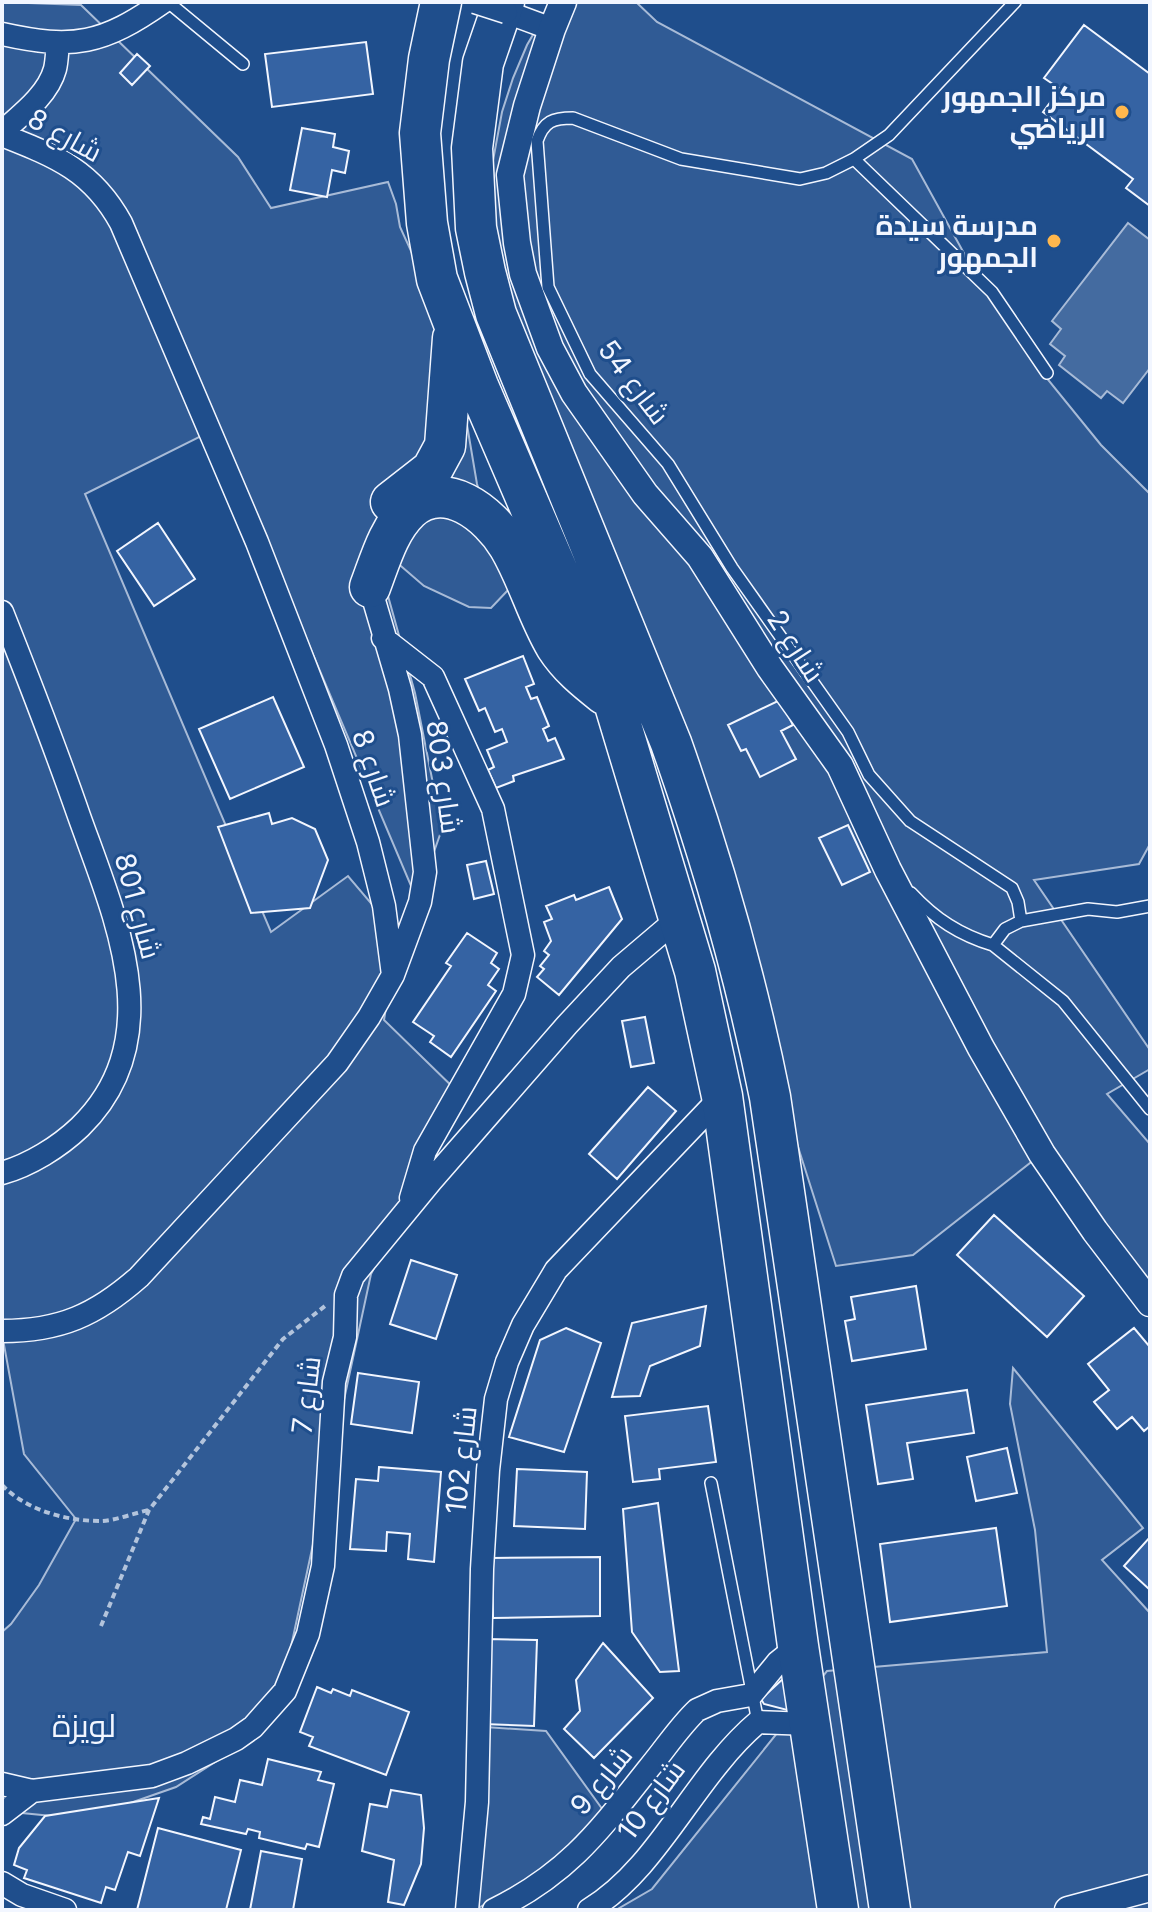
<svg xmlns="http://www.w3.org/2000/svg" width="1152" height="1912" font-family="Inter,Cairo,sans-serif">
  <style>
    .built { fill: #305b95; stroke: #a8bbd7; stroke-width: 2 }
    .water { fill: #446ba0; stroke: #a8bbd7; stroke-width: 2 }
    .building { fill: #3563a3; stroke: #f2f6ff; stroke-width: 2 }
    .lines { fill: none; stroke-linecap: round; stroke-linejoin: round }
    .service-casing { stroke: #f2f6ff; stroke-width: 14 }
    .minor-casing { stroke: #f2f6ff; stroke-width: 25 }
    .tertiary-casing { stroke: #f2f6ff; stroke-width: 29 }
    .motorway-casing { stroke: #f2f6ff; stroke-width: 43 }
    .path { stroke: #b3c4dc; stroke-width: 4; stroke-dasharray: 6 4; stroke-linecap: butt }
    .service { stroke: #1f4e8c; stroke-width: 11 }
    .minor { stroke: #1f4e8c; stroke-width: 22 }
    .tertiary { stroke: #1f4e8c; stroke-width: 26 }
    .motorway { stroke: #1f4e8c; stroke-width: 40 }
    .minor-bridge-casing { stroke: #f2f6ff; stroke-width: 25; stroke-linecap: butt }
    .minor-bridge { stroke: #1f4e8c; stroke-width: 22 }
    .poi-dot { fill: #ffb74d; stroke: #1f4e8c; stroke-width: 3 }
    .labels { text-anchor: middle; stroke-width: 6; stroke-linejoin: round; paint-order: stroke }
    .poi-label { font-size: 28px; font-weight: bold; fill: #f2f6ff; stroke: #1f4e8c; text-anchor: end }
    .street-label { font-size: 28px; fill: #f2f6ff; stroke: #1f4e8c }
    .quarter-label { font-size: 32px; fill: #f2f6ff; stroke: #1f4e8c }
  </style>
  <rect width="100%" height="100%" fill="#1f4e8c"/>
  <path class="built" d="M2,2L81,5L238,157L271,208L388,182L396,204L400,227L412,253L465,413L477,484L509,589L491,608L469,607L424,586L373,542L415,693L442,829L417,900L217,428L85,494L271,932L348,876L398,935L384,1020L463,1097L371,1274L280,1698L223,1757L176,1787L116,1808L52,1816L2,1811V1632L11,1624L39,1585L76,1519L24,1454L2,1334Z
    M552,2H636L657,22L912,159L971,266L1032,360L1101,445L1150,494V844L1139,864L1034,880L1150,1050V1069L1107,1094L1150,1144V1287L1039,1156L913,1255L836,1266L687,799L510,356L489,182L502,112L513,78L527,45Z
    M1013,1368L1143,1528L1102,1560L1150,1613V1910H616L652,1889L827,1671L1047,1652L1035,1530L1010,1404Z
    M485,1727L546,1731L608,1817L553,1864L475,1910Z"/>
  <path class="water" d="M1128,223L1150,240V368L1123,403L1107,391L1101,398L1059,365L1065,356L1050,344L1061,329L1052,321Z"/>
  <path class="building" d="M1084,25L1150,74V206L1126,188L1133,179L1043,112L1060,89L1044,78Z
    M366,42L373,94L272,107L265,54Z
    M137,54L150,66L132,85L120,73Z
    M302,128L335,134L333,147L349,151L345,173L332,170L327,197L290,190Z
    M158,523L195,579L154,606L117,551Z
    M523,656L534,684L526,687L531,699L537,697L549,726L543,729L548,741L555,738L564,759L513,776L514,781L496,788L488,770L494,767L487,750L507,742L502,729L495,732L485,708L479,711L465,679Z
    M273,697L304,767L230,799L199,729Z
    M780,700L793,725L781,731L796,759L760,777L746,749L741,751L728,725Z
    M269,813L272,824L292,818L315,829L328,860L310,908L251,913L218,827Z
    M848,825L870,872L842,885L819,838Z
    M486,861L494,894L474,899L467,865Z
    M609,887L622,919L559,995L537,977L544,969L540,966L549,955L544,951L551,941L544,922L552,919L546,906L574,895L576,900Z
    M467,933L497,953L491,963L499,969L488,985L496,991L451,1057L430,1042L434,1036L413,1022L451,966L446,963Z
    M645,1017L654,1063L631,1067L622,1021Z
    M648,1087L676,1111L617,1179L589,1154Z
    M994,1215L1084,1296L1047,1337L957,1255Z
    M411,1260L457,1275L436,1339L390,1324Z
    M916,1286L926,1349L852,1361L845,1321L855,1319L851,1297Z
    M706,1306L700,1346L650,1366L640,1396L612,1397L632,1323Z
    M566,1328L601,1343L564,1452L509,1437L540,1340Z
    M1134,1328L1150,1347V1426L1144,1431L1132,1417L1117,1429L1094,1402L1109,1390L1088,1364Z
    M358,1373L419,1382L412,1433L351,1424Z
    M967,1390L974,1433L907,1443L913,1479L878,1484L866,1405Z
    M708,1406L716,1462L659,1469L660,1479L633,1482L625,1416Z
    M1007,1448L1017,1493L976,1501L967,1457Z
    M379,1467L441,1472L434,1562L408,1559L410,1534L387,1532L386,1551L350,1549L356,1479L378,1481Z
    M517,1469L587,1472L585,1529L514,1526Z
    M658,1503L679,1671L660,1672L632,1632L623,1509Z
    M996,1528L1007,1606L890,1622L880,1544Z
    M1150,1537V1590L1124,1566Z
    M600,1557V1616L493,1618L492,1558Z
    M486,1639L537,1640L534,1726L483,1724Z
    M603,1643L653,1698L594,1758L564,1729L580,1711L576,1680Z
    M786,1676L791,1711L764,1704L761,1699Z
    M317,1687L331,1693L333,1689L350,1696L352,1690L409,1712L386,1775L309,1746L313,1737L300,1732Z
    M268,1759L321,1772L318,1780L334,1784L319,1847L307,1844L305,1849L259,1838L260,1832L248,1829L246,1834L201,1824L203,1817L210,1819L215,1797L235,1802L240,1780L262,1785Z
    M391,1790L421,1795L424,1828L421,1864L404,1905L388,1902L394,1860L362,1851L370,1804L387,1807Z
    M159,1798L140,1856L128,1852L115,1890L106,1887L101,1903L24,1878L27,1870L14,1865L19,1848L45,1816Z
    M158,1828L241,1850L226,1910H137Z
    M261,1851L302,1859L293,1910H250Z"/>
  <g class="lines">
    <defs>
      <path id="service" d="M168,2L243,64
        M854,159L992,292L1047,373
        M911,893C935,919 960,935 993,945L1005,929L1021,921L1018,902L1012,888L910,821L869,775L848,732L732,568L668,464L590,374L548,287L537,141C544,121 553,118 573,118L681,159L800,179L826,173L854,159L889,135L1015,2
        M1021,921L1088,909L1117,912L1150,906
        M993,945L1063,1001L1150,1109
        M711,1483L758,1722"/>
      <path id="minor" d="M506,12L552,29
        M2,34C74,50 103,44 163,2
        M2,132C21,115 48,95 55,69C57,61 57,51 58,43
        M2,135C55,156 92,170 121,223L257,542L336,745L368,842L384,906L393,975
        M2,612C29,680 55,747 79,816C115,917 171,1038 80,1127C59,1147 30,1165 2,1173
        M383,638L433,677L493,809L523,955L514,994L425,1151L411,1198
        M2,1331C60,1331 96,1315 139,1277L337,1063L369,1017L393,975L420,902L425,872L410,735L400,689L370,587
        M2,1784L32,1791L152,1776L187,1763L236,1739L253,1727L285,1691L308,1634L323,1566L334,1382L345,1337L346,1295L353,1276L431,1181L567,1025L621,967L681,916
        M2,1814L32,1791
        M2,1883L22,1895L65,1910
        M467,1910L477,1802L482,1569L488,1470L496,1399L507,1362L523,1325L556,1270L722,1096
        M494,1910C569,1873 599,1831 649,1768C665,1749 679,1727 697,1710L717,1701L751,1695L778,1662L798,1646
        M589,1910C659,1868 694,1776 758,1722L810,1724"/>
      <path id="tertiary" d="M563,2L552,29L527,106L510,175L517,243L523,274L550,348L574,393L645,494L700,557L770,668L840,766L888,870L981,1048L1042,1154L1095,1231L1150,1303
        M1068,1910L1150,1888"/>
      <path id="motorway" d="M441,2L429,59L420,133L427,223L437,279L478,386L614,702L695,971L722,1096L798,1646L838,1910
        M504,2L483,63L472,148L476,228L485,272L496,314L671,743C712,859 746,977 770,1097L890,1910
        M391,502L432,470L445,446L453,338
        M370,587C380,561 388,530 409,510C444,477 490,514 509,546C528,578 537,614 556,646C569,666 585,679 604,694"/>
    </defs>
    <use href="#service" class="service-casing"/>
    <use href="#minor" class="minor-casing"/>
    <use href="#tertiary" class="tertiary-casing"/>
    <use href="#motorway" class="motorway-casing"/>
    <path class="path" d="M2,1485C26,1510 66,1521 100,1521C115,1521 134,1513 149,1510
      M101,1626L149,1510L283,1339L325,1306"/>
    <use href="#service" class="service"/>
    <use href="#minor" class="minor"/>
    <use href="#tertiary" class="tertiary"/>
    <use href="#motorway" class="motorway"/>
    <defs>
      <path id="minor-bridge" d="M475,2L506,12"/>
    </defs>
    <use href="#minor-bridge" class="minor-bridge-casing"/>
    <use href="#minor-bridge" class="minor-bridge"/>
  </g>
  <g class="poi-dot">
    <circle cx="1122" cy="112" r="8"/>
    <circle cx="1054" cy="241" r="8"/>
  </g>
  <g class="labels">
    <g class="poi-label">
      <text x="1106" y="106">مركز الجمهور<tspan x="1106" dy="32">الرياضي</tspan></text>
      <text x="1038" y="235">مدرسة سيدة<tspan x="1038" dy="32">الجمهور</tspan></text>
    </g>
    <g class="street-label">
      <text transform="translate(65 135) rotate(29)" y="10">شارع 8</text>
      <text transform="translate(634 382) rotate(53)" y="10">شارع 54</text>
      <text transform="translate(796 646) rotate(57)" y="10">شارع 2</text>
      <text transform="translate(374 768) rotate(71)" y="10">شارع 8</text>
      <text transform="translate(444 777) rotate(82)" y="10">شارع 803</text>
      <text transform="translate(138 906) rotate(75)" y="10">شارع 801</text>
      <text transform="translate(306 1395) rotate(-83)" y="10">شارع 7</text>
      <text transform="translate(461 1460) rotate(-84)" y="10">شارع 102</text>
      <text transform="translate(601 1780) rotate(-51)" y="10">شارع 9</text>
      <text transform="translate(651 1800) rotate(-53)" y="10">شارع 10</text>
    </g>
    <g class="quarter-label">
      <text x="84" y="1737">لويزة</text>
    </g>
  </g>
  <rect width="1152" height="1912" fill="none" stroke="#f2f6ff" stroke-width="8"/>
</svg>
